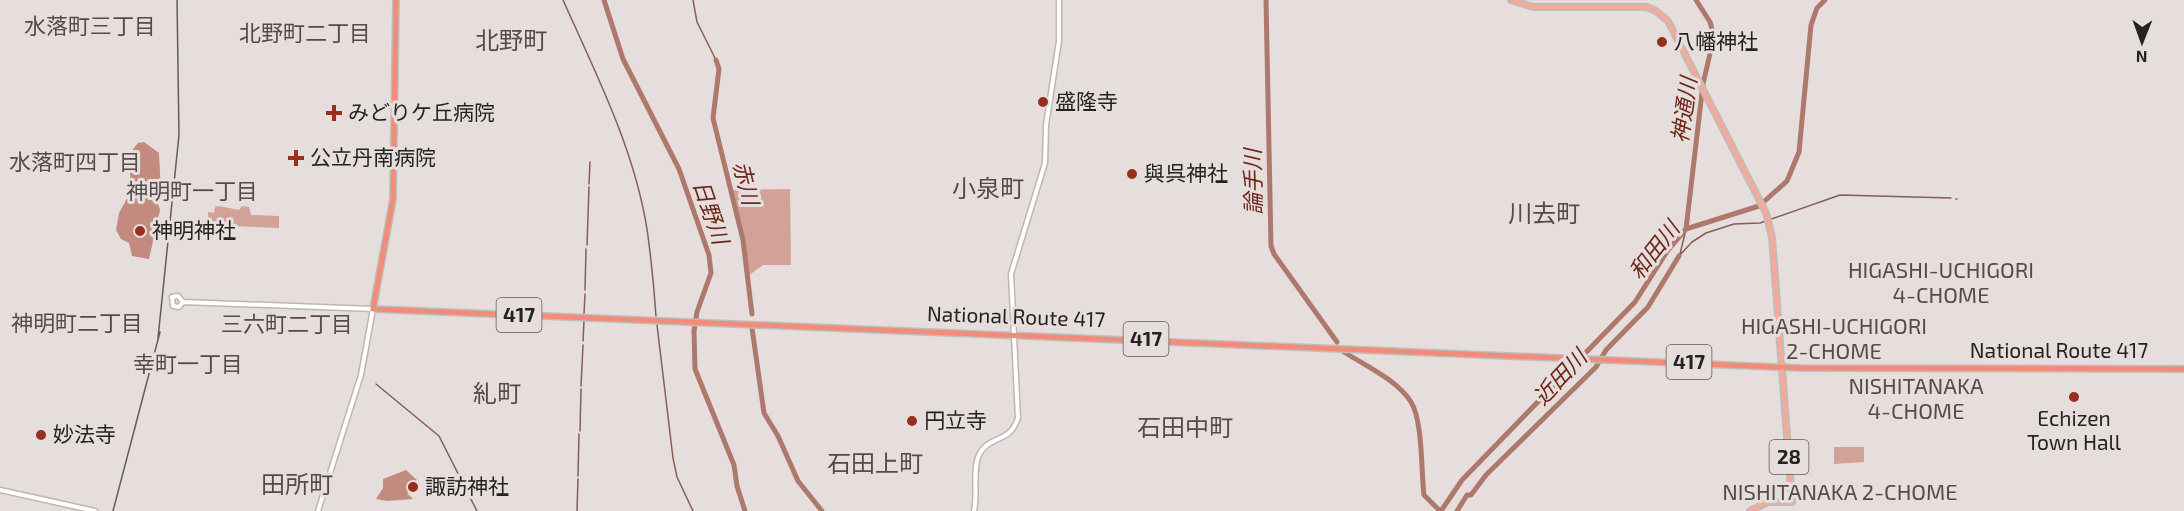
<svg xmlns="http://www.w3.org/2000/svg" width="2184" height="511" font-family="'Exo 2','Noto Sans JP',sans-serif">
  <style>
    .green { fill: #d2a298 }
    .forest { fill: #c38b7f }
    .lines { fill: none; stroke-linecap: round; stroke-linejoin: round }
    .stream { stroke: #865e56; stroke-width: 1.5 }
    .river { stroke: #af786c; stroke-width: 5 }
    .secondary-casing { stroke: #beb6b5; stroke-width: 7 }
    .primary-casing { stroke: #bebdbd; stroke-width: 8 }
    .trunk-casing { stroke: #bebdbd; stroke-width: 8 }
    .secondary { stroke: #fff; stroke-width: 4 }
    .primary { stroke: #f5a99a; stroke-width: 4.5 }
    .trunk { stroke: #f28c78; stroke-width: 5 }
    .tram { stroke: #625d5d; stroke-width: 1.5 }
    .poi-dot { fill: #982e1c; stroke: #e6dedc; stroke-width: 2 }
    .labels { text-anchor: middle; stroke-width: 6; stroke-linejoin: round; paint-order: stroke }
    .shield { fill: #e6dedc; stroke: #5f5a5a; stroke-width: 1.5 }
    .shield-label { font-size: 20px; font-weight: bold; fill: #252222 }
    .poi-label { font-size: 21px; fill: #252222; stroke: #e6dedc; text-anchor: start }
    .street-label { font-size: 21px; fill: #252222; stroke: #e6dedc }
    .neighbourhood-label { font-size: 22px; fill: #534c4b; stroke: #e6dedc }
    .water-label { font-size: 22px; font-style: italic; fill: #6d271a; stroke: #e6dedc }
    .quarter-label { font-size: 24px; fill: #534c4b; stroke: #e6dedc }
  </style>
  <rect width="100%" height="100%" fill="#e6dedc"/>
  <path class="green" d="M790,189L791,265H763L748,276L744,253L745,240L732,190Z
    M219,206L239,210L242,206L249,207L251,215L279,216V228L208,225V212L214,213L215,207Z
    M1834,447H1864V462L1834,464Z"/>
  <path class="forest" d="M144,142L159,153L161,192L157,200L160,210L149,259L132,256L129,243L121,239L116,230L119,213L131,191L129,154L138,143Z
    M406,470L417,480L410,483L409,488L413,490L407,493L413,499L388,501L376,499L383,488V479Z"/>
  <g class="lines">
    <path class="stream" d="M563,0C596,74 634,148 647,229C651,257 654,287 656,316
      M693,0L697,22L716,60
      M589,184L590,162
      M1956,199H1957
      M587,245L589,187
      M1680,254L1686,229
      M1679,256L1692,242L1706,233L1734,224L1760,223L1840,195L1951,198
      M585,290L586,249
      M584,314L585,294
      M657,325L673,458L677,477L693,511
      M583,341L584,321
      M376,384L439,436L477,511
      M581,386L583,345
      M580,431L581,389
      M578,476L579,434
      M577,511L578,479"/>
    <path class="river" d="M604,0L623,59L679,169L709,255L711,273L697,312L694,331L695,369L734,465L737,486L745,511
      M1266,0L1271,246L1274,254L1337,342
      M716,60L719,69L713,118L743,240L752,314
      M1686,229L1703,84L1714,36L1710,22L1696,0
      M752,328L764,413L778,436L798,481L822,511
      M1344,352C1366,366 1397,380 1411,402C1423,421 1421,472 1424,495L1440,511
      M1441,511L1462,480L1635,302L1668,250L1686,229L1759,206L1787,181L1799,152L1811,25L1817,8L1825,0
      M1457,511L1467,495H1471L1486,475L1596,367L1606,350L1648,307L1679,256"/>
    <defs>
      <path id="secondary" d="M183,302L179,307L173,306L172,297L178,296L183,302L373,309L361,375L318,511
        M0,490L95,511
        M974,511C978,494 972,470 979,455C988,435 1010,444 1018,418L1011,274L1045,163L1046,125L1059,41V0"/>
      <path id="primary" d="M1511,0L1533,7H1647L1656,11L1668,21L1766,213L1772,237L1792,502H1768L1750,511"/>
      <path id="trunk" d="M396,0L393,199L373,309L1801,368L2184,369"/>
    </defs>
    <use href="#secondary" class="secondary-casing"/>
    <use href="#primary" class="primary-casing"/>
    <use href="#trunk" class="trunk-casing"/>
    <use href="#secondary" class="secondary"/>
    <use href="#primary" class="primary"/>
    <use href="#trunk" class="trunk"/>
    <path class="tram" d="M158,338L179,135L177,0
      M113,511L160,332"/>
  </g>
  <g class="poi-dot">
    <circle cx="1662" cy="42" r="6"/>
    <circle cx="1043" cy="102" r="6"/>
    <path d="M331 104h6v6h6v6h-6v6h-6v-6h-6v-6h6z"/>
    <path d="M293 149h6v6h6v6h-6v6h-6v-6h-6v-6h6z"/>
    <circle cx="1132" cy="174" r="6"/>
    <circle cx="140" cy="231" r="6"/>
    <circle cx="2074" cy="397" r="6"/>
    <circle cx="912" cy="421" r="6"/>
    <circle cx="41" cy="435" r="6"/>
    <circle cx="413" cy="487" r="6"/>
  </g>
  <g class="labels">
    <g class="shield">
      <rect x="496.5" y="298" width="45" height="34" rx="4.5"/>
      <rect x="1123.5" y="322" width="45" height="34" rx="4.5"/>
      <rect x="1666.5" y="345" width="45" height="34" rx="4.5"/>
      <rect x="1769.5" y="440" width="39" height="34" rx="4.5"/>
    </g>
    <g class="shield-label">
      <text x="519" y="322">417</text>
      <text x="1146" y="346">417</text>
      <text x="1689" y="369">417</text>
      <text x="1789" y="464">28</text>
    </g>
    <g class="poi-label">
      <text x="1674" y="49">八幡神社</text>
      <text x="1055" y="109">盛隆寺</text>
      <text x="348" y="120">みどりケ丘病院</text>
      <text x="310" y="165">公立丹南病院</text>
      <text x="1144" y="181">與呉神社</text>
      <text x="152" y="238">神明神社</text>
      <text x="2074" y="426" text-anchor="middle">Echizen<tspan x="2074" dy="24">Town Hall</tspan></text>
      <text x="924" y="428">円立寺</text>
      <text x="53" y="442">妙法寺</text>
      <text x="425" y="494">諏訪神社</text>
    </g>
    <g class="street-label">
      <text transform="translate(1016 317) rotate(2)" y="7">National Route 417</text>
      <text x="2059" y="358">National Route 417</text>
    </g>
    <g class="neighbourhood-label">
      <text x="90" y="34">水落町三丁目</text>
      <text x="305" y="41">北野町二丁目</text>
      <text x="75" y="170">水落町四丁目</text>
      <text x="192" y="199">神明町一丁目</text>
      <text x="1941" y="278">HIGASHI-UCHIGORI<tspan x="1941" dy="25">4-CHOME</tspan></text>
      <text x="77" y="331">神明町二丁目</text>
      <text x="287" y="332">三六町二丁目</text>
      <text x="1834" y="334">HIGASHI-UCHIGORI<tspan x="1834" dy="25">2-CHOME</tspan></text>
      <text x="188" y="372">幸町一丁目</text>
      <text x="1916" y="394">NISHITANAKA<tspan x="1916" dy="25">4-CHOME</tspan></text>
      <text x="1840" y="500">NISHITANAKA 2-CHOME</text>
    </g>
    <g class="water-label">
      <text transform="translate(1684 110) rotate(-82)" y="8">神通川</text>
      <text transform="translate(1253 182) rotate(-91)" y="8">論手川</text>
      <text transform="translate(746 183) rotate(76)" y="8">赤川</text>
      <text transform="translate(711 212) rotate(71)" y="8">日野川</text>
      <text transform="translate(1654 250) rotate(-52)" y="8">和田川</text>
      <text transform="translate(1560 377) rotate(-47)" y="8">近田川</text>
    </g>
    <g class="quarter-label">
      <text x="511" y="49">北野町</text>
      <text x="988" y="197">小泉町</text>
      <text x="1544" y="222">川去町</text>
      <text x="497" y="402">糺町</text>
      <text x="1185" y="436">石田中町</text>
      <text x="875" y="472">石田上町</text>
      <text x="297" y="493">田所町</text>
    </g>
  </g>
  <g transform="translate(2142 42) rotate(181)" stroke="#e6dedc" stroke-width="4.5" paint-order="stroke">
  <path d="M0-4.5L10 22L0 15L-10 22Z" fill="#252222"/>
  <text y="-9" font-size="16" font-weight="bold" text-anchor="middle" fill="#252222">N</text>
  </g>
</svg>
